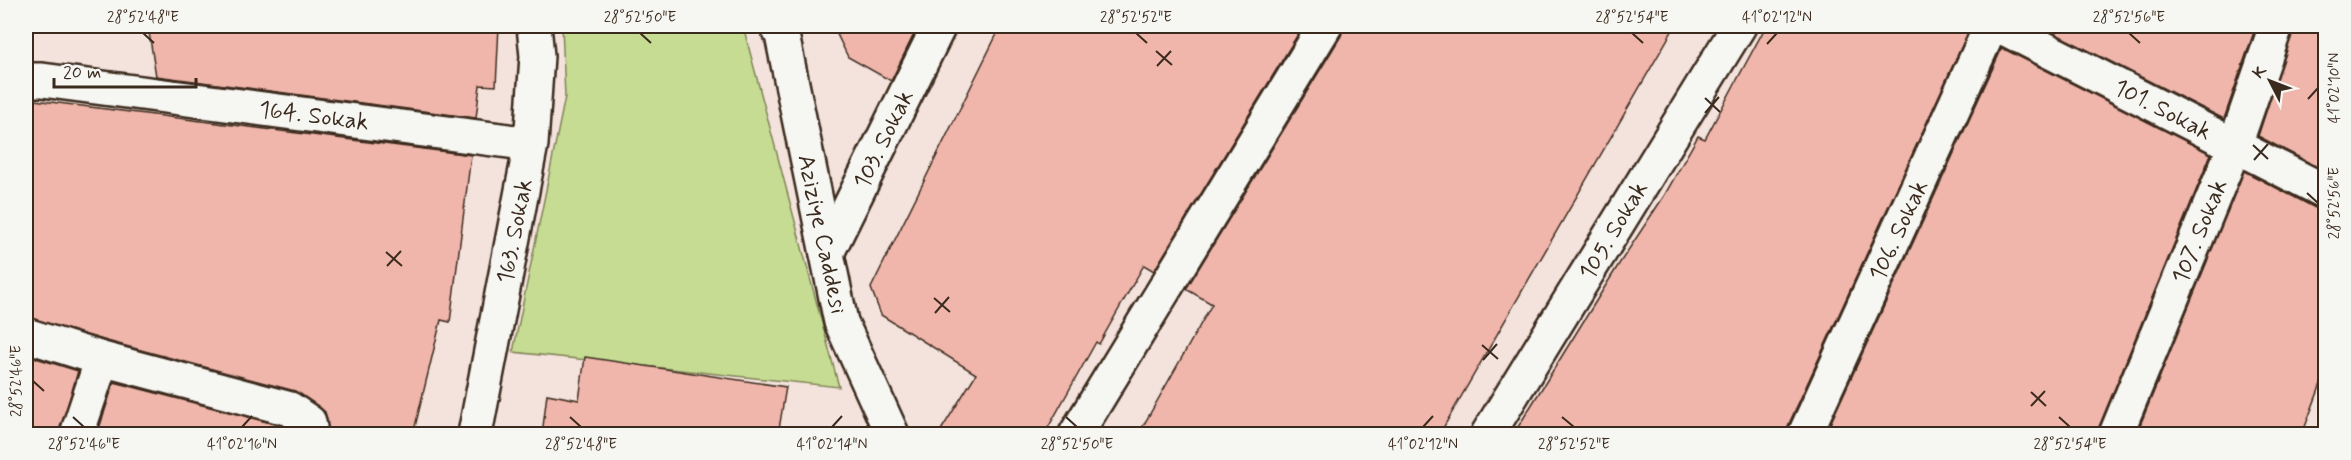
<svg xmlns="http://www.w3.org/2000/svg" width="2351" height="460" font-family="Mynerve,sans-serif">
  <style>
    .green { fill: #c5dc92; stroke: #808358; stroke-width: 1.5 }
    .building { fill: #f1b6ab; stroke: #3b2a1e; stroke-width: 1.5 }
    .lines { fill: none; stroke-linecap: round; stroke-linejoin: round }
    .minor-casing { stroke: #3b2a1e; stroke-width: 38 }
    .tertiary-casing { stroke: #3b2a1e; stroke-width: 38 }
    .minor { stroke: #f6f6f2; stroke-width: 33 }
    .tertiary { stroke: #f6f6f2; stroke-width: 33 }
    .ticks { fill: none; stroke: #3b2a1e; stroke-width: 2 }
    .labels { text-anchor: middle; stroke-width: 6; stroke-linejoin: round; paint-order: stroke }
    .street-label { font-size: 24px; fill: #3b2a1e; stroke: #f6f6f2 }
    .neatline { fill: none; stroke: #3b2a1e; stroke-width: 2 }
    .ticks-label { font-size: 15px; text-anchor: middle; fill: #3b2a1e }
  </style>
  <rect width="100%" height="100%" fill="#f4e3dd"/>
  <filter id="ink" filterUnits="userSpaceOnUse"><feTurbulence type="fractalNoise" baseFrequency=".0167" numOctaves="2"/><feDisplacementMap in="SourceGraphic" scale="12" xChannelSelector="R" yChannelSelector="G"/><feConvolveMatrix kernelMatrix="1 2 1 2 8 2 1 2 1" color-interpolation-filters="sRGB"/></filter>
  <g filter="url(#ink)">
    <path class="green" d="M562,26H743L839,387L513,352L565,97Z"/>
    <path class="building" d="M148,26H499L496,86L480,85L476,118L156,76Z
      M833,26H918L891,81L848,57Z
      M1001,26H1303L1154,271L1144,265L1099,344L1096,342L1044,435H938L976,374L881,315L871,288Z
      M1344,26H1675L1439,435H1138L1212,304L1186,289L1341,36Z
      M1766,26H1971L1788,426L1786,435H1513L1619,264L1664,196L1698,136L1705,139Z
      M2040,26H2256L2224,119Z
      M2294,26H2325V171L2258,136Z
      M2002,48L2211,154L2099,427L2098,435H1825Z
      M26,99L471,155L450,322L441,320L413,435H329L325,412L295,391L107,341L26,317Z
      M2244,171L2317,209L2325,210V373L2302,435H2136Z
      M26,355L78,371L59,435H26Z
      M585,357L786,387L778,435H542L547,394L579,400Z
      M114,382L282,426L292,435H97Z"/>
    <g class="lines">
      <defs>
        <path id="minor" d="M2000,26L2326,192
          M26,80H42L531,144
          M827,253L939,26
          M26,335L102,359L290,409L309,422L311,434
          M77,434L102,359
          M475,434L531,144L537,56L534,26
          M1076,434L1325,26
          M1488,434L1739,26
          M1805,434L1991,26
          M2116,434L2235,145L2276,26"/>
        <path id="tertiary" d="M777,26L782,35L841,322L892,434"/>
      </defs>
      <use href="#minor" class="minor-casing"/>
      <use href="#tertiary" class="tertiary-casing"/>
      <use href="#minor" class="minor"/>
      <use href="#tertiary" class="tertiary"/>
    </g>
  </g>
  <path class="ticks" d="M143,33L154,43M640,33L651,43M1136,33L1147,43M1632,33L1643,43M2129,33L2140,43M1767,44L1777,33M1156,51L1172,65M1157,66L1171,51M1705,98L1720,112M2308,99L2318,88M1705,113L1719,97M2253,145L2268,159M2254,160L2268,144M2307,193L2318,203M386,252L402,266M387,266L401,251M934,298L950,312M935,313L949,297M1482,345L1498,359M1483,360L1497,344M33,381L44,391M2031,392L2046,406M2031,406L2045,391M73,417L84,427M570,417L581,427M1066,417L1077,427M1562,417L1574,427M2059,417L2070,427M242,427L252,416M832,427L842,416M1423,427L1433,416"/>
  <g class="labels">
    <g class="street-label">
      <text transform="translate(2163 109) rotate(27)" y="8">101. Sokak</text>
      <text transform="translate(314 115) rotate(7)" y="8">164. Sokak</text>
      <text transform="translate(883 139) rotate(-64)" y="8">103. Sokak</text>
      <text transform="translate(1613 230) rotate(-59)" y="8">105. Sokak</text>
      <text transform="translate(1898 230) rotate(-65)" y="8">106. Sokak</text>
      <text transform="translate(514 231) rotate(-79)" y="8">163. Sokak</text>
      <text transform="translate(2199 231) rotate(-68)" y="8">107. Sokak</text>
      <text transform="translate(823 234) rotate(78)" y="8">Aziziye Caddesi</text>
    </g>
  </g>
  <rect width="2351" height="460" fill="none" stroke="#f6f6f2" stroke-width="66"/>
  <g transform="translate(2270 81) rotate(312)" stroke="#f6f6f2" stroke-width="4.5" paint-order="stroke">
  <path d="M0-4.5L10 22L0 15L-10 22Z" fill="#3b2a1e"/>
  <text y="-9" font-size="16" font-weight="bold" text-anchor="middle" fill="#3b2a1e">K</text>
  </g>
  <path d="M54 78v9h142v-9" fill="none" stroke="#3b2a1e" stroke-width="3"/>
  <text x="63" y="78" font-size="18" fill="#3b2a1e" stroke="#f6f6f2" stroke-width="4.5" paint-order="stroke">20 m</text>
  <rect x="33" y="33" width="2285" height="394" class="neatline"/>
  <g class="ticks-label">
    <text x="143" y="22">28°52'48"E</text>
    <text x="640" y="22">28°52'50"E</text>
    <text x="1136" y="22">28°52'52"E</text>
    <text x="1632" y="22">28°52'54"E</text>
    <text x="1777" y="22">41°02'12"N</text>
    <text x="2129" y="22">28°52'56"E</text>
    <text transform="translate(2334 88) rotate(-90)" y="5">41°02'10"N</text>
    <text transform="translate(2334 203) rotate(-90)" y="5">28°52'56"E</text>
    <text transform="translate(16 381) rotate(-90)" y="5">28°52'46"E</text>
    <text x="84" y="449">28°52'46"E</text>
    <text x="242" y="449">41°02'16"N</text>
    <text x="581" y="449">28°52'48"E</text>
    <text x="832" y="449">41°02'14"N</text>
    <text x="1077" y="449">28°52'50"E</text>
    <text x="1423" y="449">41°02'12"N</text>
    <text x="1574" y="449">28°52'52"E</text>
    <text x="2070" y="449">28°52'54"E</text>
  </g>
</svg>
